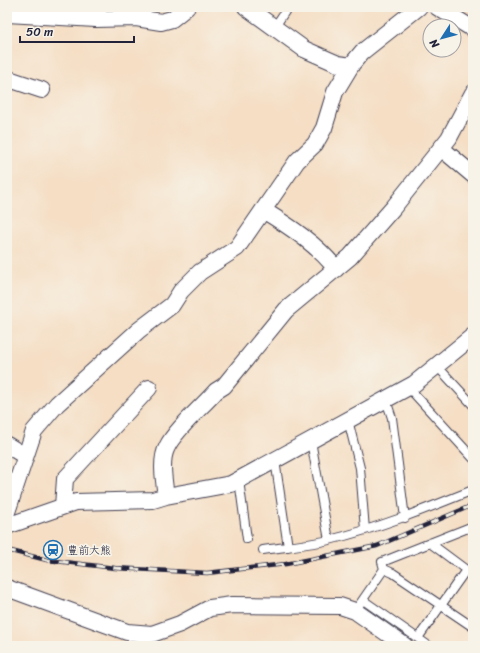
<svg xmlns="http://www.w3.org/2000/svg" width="480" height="653" font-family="Sriracha,'Klee One',sans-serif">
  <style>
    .forest { fill: #79a862; stroke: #4e654e }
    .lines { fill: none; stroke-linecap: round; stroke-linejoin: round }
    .lane-casing { stroke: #423e50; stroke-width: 10 }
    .street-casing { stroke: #423e50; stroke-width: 18 }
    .lane { stroke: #fff; stroke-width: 8 }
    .street { stroke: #fff; stroke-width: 16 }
    .rail-casing { stroke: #22223b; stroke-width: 4.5 }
    .rail { stroke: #f7f3e8; stroke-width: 3; stroke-dasharray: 9; stroke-linecap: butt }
    .labels { text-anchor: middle; stroke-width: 3.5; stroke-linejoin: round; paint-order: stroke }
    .poi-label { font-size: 11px; fill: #22223b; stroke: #f7f3e8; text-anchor: start }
  </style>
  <rect width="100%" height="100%" fill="#f7f3e8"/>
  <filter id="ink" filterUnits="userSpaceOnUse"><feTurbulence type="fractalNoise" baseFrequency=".025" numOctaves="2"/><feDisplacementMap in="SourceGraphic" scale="8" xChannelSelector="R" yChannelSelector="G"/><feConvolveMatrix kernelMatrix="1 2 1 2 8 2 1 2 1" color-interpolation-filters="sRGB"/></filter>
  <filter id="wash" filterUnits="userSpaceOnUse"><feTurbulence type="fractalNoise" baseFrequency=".012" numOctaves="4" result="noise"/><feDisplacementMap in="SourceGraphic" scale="16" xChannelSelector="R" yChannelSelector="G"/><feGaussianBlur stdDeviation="0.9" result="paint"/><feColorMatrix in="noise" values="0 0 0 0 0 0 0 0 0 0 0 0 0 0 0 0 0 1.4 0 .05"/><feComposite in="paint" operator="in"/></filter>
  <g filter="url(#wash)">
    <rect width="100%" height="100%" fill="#f5dec4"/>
    <path class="forest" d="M101,7H163C140,12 124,18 101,7Z"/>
  </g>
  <g filter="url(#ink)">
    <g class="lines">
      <defs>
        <path id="lane" d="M274,28L288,7
          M437,366L473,405
          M408,387L473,458
          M386,400L392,418L405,518
          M348,420L360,468L365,530
          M311,441L329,540
          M275,460L288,547
          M239,480L247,539
          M430,543L473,575
          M263,550C285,547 308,545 329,540C379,528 426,509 473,490
          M384,569L393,573L473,627
          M363,600L429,646
          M355,611L384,569L382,562L473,526
          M418,638L466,570"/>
        <path id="street" d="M246,7L304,49L338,64L351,66
          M437,7L473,29
          M7,14L96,19L136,18L161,22L172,19L187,7
          M7,84L12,80L42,90
          M441,148L473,175
          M263,210C289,226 318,245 336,269
          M7,445L25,456
          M166,496C164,481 160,460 167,447C175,430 203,406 216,391L224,386L286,310L350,257L393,208L449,138L473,93
          M63,506L65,479L149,388
          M7,512L34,431L57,404L139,330L172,305L181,291L200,272L237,248L297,161L315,144L324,128L335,92L352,64L362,52L419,7
          M7,526L76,502L153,500L166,496L231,484L414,384L473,336
          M7,588L127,632L152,634L180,624L210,608L232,605L340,606L355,611L405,646"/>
      </defs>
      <use href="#lane" class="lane-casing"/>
      <use href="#street" class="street-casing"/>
      <use href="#lane" class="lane"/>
      <use href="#street" class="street"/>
      <defs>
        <path id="rail" d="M7,550L47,560L115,568L207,573L286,564L377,546L473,505"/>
      </defs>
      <use href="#rail" class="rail-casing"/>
      <use href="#rail" class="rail"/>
    </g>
  </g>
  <defs>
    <symbol id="station-ring" viewBox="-11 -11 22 22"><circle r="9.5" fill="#f7f3e8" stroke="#1f6fb2" stroke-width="1.5"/><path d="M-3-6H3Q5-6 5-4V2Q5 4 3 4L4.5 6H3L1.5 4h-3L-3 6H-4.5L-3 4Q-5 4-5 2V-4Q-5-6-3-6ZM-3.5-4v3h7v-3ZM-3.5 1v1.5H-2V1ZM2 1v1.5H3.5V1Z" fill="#1f6fb2"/></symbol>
  </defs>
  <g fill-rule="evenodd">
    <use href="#station-ring" x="42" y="539" width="22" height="22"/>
  </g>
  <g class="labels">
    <g class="poi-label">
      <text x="67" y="554">豊前大熊</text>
    </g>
  </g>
  <rect width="480" height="653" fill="none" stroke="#f7f3e8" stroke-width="24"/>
  <g transform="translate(442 38) rotate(234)"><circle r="19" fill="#f7f3e8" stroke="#a29fa3"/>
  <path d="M0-3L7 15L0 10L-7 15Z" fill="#1f6fb2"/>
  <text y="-6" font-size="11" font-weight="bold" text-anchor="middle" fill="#22223b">N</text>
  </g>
  <path d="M20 36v6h114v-6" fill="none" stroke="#22223b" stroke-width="2"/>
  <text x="26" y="36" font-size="12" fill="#22223b" stroke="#f7f3e8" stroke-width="3" paint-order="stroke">50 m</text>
</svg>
